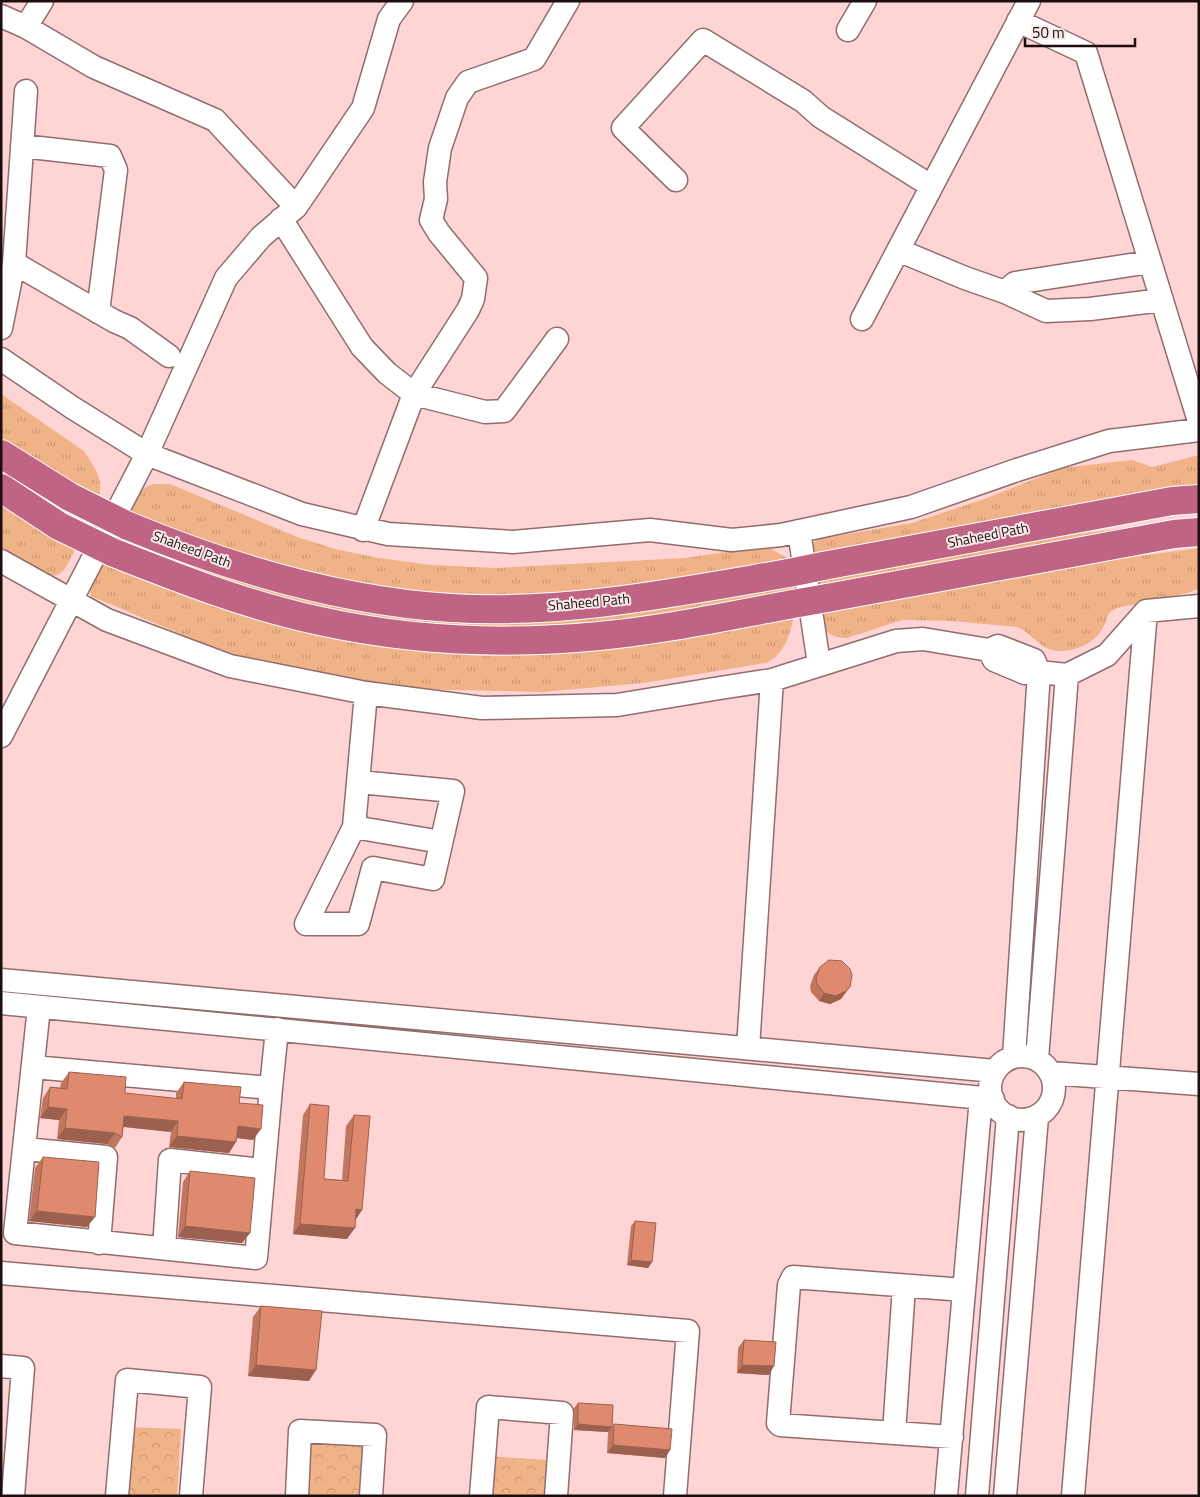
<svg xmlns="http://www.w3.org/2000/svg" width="1200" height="1497" font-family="'Titillium Web',sans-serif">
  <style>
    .grass { fill: url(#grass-tufts) }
    .park { fill: url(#park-crowns) }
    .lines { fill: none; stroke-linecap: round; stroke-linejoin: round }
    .minor-casing { stroke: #916d6e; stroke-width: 25 }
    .highway-casing { stroke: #fff; stroke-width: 30 }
    .minor { stroke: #fff; stroke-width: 22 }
    .highway { stroke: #c06486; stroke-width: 28 }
    .highway-bridge-casing { stroke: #fff; stroke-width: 30; stroke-linecap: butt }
    .highway-bridge { stroke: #c06486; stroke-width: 28 }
    .wall { fill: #c0765f }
    .shaded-wall { fill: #9c604e }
    .building { fill: #df896f; stroke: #9c604e }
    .labels { text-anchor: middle; stroke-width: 4; stroke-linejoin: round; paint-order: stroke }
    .street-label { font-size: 14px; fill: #1c0e0f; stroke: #f9e8e8 }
  </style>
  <defs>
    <pattern id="grass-tufts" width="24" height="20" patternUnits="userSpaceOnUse" patternTransform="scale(1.25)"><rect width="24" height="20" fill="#f0b387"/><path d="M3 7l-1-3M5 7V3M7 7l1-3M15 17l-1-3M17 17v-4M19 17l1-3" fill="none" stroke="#cd9973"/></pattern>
    <pattern id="park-crowns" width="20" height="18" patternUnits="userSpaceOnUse" patternTransform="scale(1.25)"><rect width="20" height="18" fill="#f0b387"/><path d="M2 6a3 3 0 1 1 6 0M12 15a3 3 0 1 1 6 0" fill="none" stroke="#cd9973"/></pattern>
  </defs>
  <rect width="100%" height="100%" fill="#fed4d4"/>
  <path class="grass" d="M1,394L84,451L96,470L100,482V498L63,480L1,443Z
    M1199,455V497L805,557L809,546L819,539L912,523L987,498L1062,468L1132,460L1152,467Z
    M153,484H170L300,538L339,550L379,558L431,565L496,568L685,558L766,546L787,558L667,581L589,591L534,596L427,592L328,578L224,554L125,510C132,496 139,489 153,484Z
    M1,502L76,548C72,555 68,566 62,572C48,586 13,557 1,549Z
    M1199,518V529L608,629L397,626L251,594L115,543L119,532L463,617Z
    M1199,548V589C1182,594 1164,600 1147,603C1137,605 1122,605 1113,610C1107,613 1107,620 1104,626C1096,644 1071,654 1052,650C1037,646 1031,632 1017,627L953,621L902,620L847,638C827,638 822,628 814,611L1017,572Z
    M96,557C200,598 304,644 418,648L794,614C791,634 784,655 766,663L643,683L542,692L418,689L279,669L202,643L91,596L90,587Z"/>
  <path class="park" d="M127,1427L181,1429L177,1496H121Z
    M302,1441L364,1446L360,1496H298Z
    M487,1456L547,1460L544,1496H484Z"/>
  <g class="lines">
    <defs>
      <path id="minor" d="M1,16L26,27L94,67L215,120L296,207L261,237L226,278L147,454L1,736
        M1018,21L1086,53L1199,421
        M26,27L42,1
        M848,30L865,1
        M22,146L110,156L116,170L98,312
        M676,180L623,128L703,40L803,101L821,117L931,186
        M296,207L363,108L389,19L402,1
        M281,219L362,347L387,373L414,394L485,412L504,411L557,339
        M898,250L965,278L1005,292L1046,311L1090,309L1162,300
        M14,263L114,321L130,328L169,356
        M1005,292L1015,283L1150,262
        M862,319L1029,1
        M1,328L14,263L26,91
        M1,359L73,408L147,454L302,514L388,534L513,542L650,530L732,540L781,535L911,507L1017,470L1109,441L1199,430
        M363,530L414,394L468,310L473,299L476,278L439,233L431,220L436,199L435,182L440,148L457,98L468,82L534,59L568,1
        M799,531L819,664
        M1,561L107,620L230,666L366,693L482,708L617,705L720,688L772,680L896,641L923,639L989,650L998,646L1034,660L1039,672L1014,1057
        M989,650L994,660L1025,673L1039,672L1067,675L1107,655L1146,611L1199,606
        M359,782L453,791L433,879L373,868L358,924H306L354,827L366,693
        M354,827L441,842
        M1,980L995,1071
        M1,1003L993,1099
        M748,1048L772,680
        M990 1088a32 32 0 1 1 64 0a32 32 0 1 1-64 0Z
        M1037,1059L1067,675
        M33,1067L271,1088L256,1258L15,1233L39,1007
        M1051,1073L1199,1084
        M271,1088L277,1029
        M25,1149L106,1157L99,1243
        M164,1248L170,1160L262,1170
        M1,1273L688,1331L675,1496
        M1,1366L23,1368L13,1496
        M894,1433L904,1286
        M952,1437L780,1425L778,1423L789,1285L793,1277L964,1290
        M117,1496L127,1380L200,1387L191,1496
        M297,1496L300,1431L375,1435L371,1496
        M481,1496L488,1407L562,1413L556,1496
        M946,1496L981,1098
        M977,1496L1008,1116
        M1005,1496L1037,1117
        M1073,1496L1146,611"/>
      <path id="highway" d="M1,454L70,497
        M1,488L59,526
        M126,525C229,568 339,601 451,608C565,615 678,592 789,573
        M112,552C180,579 249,606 320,621C411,641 506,645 599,636C664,630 728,616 793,604
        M823,566L1172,501L1199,499
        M827,598L1174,534L1199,532"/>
    </defs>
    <use href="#minor" class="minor-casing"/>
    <use href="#highway" class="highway-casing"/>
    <use href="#minor" class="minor"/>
    <use href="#highway" class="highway"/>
    <defs>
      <path id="highway-bridge" d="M70,497L126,525
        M59,526L112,552
        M789,573L823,566
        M793,604L827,598"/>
    </defs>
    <use href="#highway-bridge" class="highway-bridge-casing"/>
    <use href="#highway-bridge" class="highway-bridge"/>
  </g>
  <path class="wall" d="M820,967L841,999L830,1004L819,1001L811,992L810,986L814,975Z
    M69,1072L125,1093L176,1099V1093L184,1082L239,1103L253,1140L237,1138L229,1153L169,1147L171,1132L123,1127L122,1137L115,1148L107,1144L57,1139L59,1120L40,1118L43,1098L50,1087L60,1088L61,1083Z
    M310,1104L324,1179L342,1180L346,1126L354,1115L362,1210L355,1219L347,1239L293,1234L303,1115Z
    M43,1157L87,1227L29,1221L35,1168Z
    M190,1171L250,1233L242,1243L178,1237L183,1182Z
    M635,1221L652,1262L648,1268L627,1265L631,1226Z
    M261,1306L309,1381L248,1376L253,1317Z
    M744,1340L769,1375L737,1373L738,1348Z
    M578,1403L612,1427L614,1424L670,1450L665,1458L607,1453L608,1432L574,1430V1408Z"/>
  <path class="shaded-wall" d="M850,987L841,999L830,1004L819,1001L824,993Z
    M48,1107L67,1109L59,1120L40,1118Z
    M124,1116L178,1121L171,1132L117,1126Z
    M238,1126L261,1129L253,1140L230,1137Z
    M65,1128L115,1133L107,1144L57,1139Z
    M177,1136L236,1142L229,1153L169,1147Z
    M356,1209L362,1210L355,1221Z
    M37,1211L95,1217L87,1227L29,1221Z
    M300,1224L355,1228L347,1239L293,1234Z
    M185,1226L250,1233L242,1243L178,1237Z
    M631,1260L652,1262L648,1268L627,1265Z
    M256,1365L316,1370L309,1381L248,1376Z
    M742,1365L774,1366L769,1375L737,1373Z
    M578,1424L612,1427L608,1432L574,1430Z
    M613,1445L670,1450L665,1458L607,1453Z"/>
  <path class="building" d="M829,960L842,961L850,969L852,975L850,987L846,991L836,996L824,993L817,984L816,978L820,967Z
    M69,1072L126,1077L125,1093L182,1099L184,1082L241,1087L239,1103L263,1105L261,1129L238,1126L236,1142L177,1136L178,1121L124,1116L122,1137L115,1133L65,1128L67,1109L48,1107L50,1087L67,1089Z
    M310,1104L329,1106L324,1179L348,1181L354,1115L370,1116L362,1210L356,1209L355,1228L300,1224Z
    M43,1157L99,1162L95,1217L37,1211Z
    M190,1171L255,1178L250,1233L185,1226Z
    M635,1221L656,1223L652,1262L631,1260Z
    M261,1306L322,1311L316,1370L256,1365Z
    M744,1340L776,1342L774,1366L742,1365Z
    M578,1403L613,1405L612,1427L578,1424Z
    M614,1424L672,1429L670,1450L613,1445Z"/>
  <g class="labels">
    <g class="street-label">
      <text transform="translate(988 535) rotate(-11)" y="5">Shaheed Path</text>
      <text transform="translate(192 549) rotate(20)" y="5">Shaheed Path</text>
      <text transform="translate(589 602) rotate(-5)" y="5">Shaheed Path</text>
    </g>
  </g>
  <rect width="1200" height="1497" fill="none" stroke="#1c0e0f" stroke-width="5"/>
  <path d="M1025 38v8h110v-8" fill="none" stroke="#1c0e0f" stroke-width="2.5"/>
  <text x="1032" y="38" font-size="15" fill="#1c0e0f" stroke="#f9e8e8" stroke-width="4" paint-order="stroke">50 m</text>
</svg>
